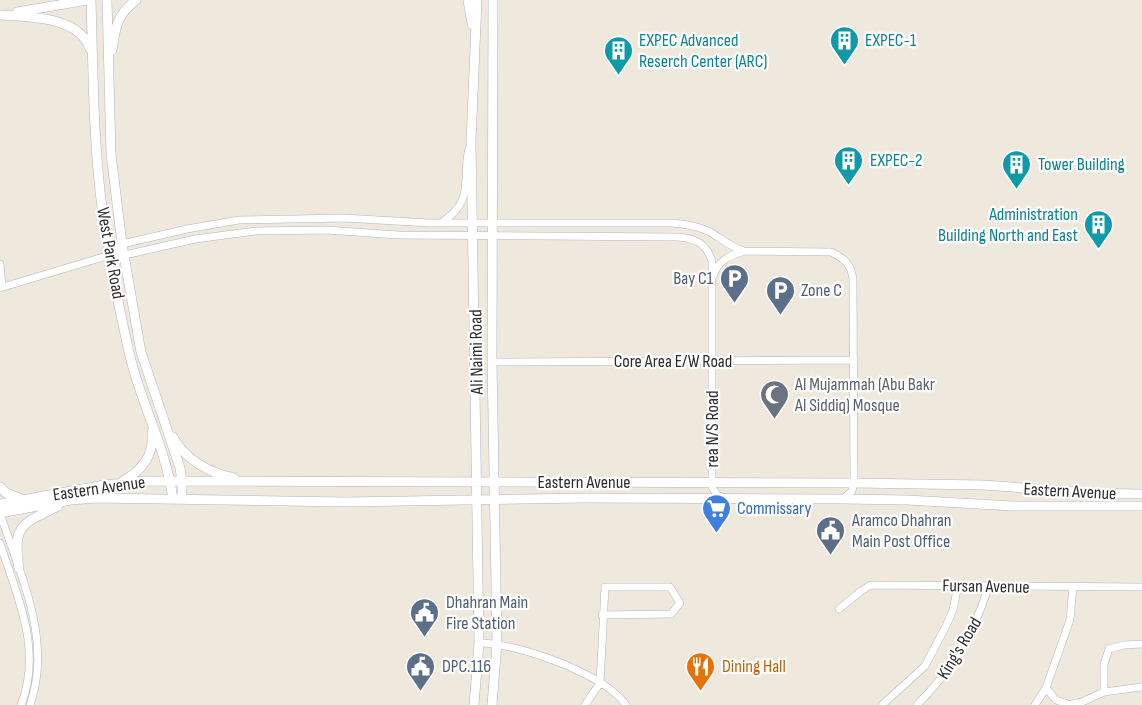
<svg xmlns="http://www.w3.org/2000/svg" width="1142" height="705" font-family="'Sofia Sans Condensed',sans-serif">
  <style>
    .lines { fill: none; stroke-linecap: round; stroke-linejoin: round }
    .minor-casing { stroke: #b1b3c1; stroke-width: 8 }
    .secondary-casing { stroke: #b1b3c1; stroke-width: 10 }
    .minor { stroke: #fff; stroke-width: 7 }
    .secondary { stroke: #fff; stroke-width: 9 }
    .labels { text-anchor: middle; stroke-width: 4.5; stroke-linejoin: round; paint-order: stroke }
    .culture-label { font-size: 18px; fill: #0d838f; stroke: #fff; text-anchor: start }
    .street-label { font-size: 18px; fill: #2c2c2c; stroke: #fff }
    .service-label { font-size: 18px; fill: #4e5e75; stroke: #fff; text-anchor: start }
    .worship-label { font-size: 18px; fill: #5b616d; stroke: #fff; text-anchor: start }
    .shop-label { font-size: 18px; fill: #366cbe; stroke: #fff; text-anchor: start }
    .food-label { font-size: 18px; fill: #c56008; stroke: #fff; text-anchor: start }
  </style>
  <rect width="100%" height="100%" fill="#efe8dd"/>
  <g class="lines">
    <defs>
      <path id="minor" d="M441,223C446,219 452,215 456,210C471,194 463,168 469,149
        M110,255L122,244L187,229L239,220L344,218L429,223H672C685,224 698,226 710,232C722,239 730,247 744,251L831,252C844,258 851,264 853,279L854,483L852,491L843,499
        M0,264L2,287
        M713,276C718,262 727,256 742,252
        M0,288L110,255H125L195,239L256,231L327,230L398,235L677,237C695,238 706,243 712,261V487L717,495L724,498
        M492,362L854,360
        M0,513C20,575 53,640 30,705
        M0,543C17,597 43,649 21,705
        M839,609L861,591L871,585L1142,587
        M479,643C517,643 603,673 626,705
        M1046,688L1056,700L1068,704
        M1104,692V664L1109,649L1124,645L1142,644
        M585,705L600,683L605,587H670L680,603L671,614L602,615
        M882,705L925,666L946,626L953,610L958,585
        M917,705C954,667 973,636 989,585
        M1035,705L1046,688L1070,620L1073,586
        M1067,705L1082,702L1104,692L1142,687"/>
      <path id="secondary" d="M91,0C93,64 93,127 100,191C106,244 117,299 129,352C140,402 166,447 173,499
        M107,0L111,154L122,244L141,352L180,468L182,481V499
        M468,0L472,24
        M17,12L88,0
        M0,15C27,17 80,16 90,49
        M112,50C116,26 116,16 136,0
        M173,437C185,460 210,473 234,478
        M123,481C143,470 154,455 152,432
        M0,487L6,493L19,498
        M0,504L104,485L146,481L854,483L984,485L1089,493L1142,494
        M0,513L71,500L97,498L345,502L585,498L843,499L907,500L1013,506H1142
        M19,568C12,525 22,524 58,506
        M474,705L479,643L471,141L477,0
        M492,705L497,643L492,362L493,0"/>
    </defs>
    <use href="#minor" class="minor-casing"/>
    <use href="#secondary" class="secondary-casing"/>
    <use href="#minor" class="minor"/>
    <use href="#secondary" class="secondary"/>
  </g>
  <defs>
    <symbol id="building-pin" viewBox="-11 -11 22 30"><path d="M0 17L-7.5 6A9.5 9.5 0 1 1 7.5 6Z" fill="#0f9aa8" stroke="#fff"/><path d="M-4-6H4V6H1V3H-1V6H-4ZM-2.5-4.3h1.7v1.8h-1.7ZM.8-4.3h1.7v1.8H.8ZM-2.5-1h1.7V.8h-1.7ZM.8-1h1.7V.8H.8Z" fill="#fff"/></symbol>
    <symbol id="parking-pin" viewBox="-11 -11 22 30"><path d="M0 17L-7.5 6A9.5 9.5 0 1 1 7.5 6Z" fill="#5c6f8a" stroke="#fff"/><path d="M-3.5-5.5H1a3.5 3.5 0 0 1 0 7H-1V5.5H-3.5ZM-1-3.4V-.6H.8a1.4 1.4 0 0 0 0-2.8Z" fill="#fff"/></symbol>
    <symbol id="mosque-pin" viewBox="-11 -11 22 30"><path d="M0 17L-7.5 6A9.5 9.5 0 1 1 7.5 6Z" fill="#6b7280" stroke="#fff"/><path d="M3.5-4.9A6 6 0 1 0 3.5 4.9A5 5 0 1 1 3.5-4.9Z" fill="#fff"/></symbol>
    <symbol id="supermarket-pin" viewBox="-11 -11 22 30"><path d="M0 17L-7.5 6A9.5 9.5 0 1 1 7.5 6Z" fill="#3f7fe0" stroke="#fff"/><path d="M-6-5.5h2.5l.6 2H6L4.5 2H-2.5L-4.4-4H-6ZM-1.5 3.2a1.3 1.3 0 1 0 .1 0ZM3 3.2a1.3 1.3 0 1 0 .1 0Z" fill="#fff"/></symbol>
    <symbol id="civic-pin" viewBox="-11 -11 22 30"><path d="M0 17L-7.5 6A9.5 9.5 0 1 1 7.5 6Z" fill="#5c6f8a" stroke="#fff"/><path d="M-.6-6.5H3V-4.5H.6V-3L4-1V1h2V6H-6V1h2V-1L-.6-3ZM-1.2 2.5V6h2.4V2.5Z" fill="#fff"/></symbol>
    <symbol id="restaurant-pin" viewBox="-11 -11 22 30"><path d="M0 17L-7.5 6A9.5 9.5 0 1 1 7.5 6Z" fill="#e8710a" stroke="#fff"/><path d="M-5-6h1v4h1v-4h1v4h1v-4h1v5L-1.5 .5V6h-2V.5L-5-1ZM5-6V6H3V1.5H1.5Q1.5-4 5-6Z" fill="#fff"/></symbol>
  </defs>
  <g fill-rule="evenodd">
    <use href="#building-pin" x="828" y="24" width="33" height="45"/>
    <use href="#building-pin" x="602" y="34" width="33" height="45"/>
    <use href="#building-pin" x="832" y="144" width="33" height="45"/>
    <use href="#building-pin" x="1000" y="148" width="33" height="45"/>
    <use href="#building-pin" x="1082" y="208" width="33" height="45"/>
    <use href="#parking-pin" x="718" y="262" width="33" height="45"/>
    <use href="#parking-pin" x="764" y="274" width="33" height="45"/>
    <use href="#mosque-pin" x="758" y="378" width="33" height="45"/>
    <use href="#supermarket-pin" x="700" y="492" width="33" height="45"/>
    <use href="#civic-pin" x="814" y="514" width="33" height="45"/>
    <use href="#civic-pin" x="408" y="596" width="33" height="45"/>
    <use href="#civic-pin" x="404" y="650" width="33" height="45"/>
    <use href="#restaurant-pin" x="684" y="650" width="33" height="45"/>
  </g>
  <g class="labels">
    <g class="culture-label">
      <text x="639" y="46">EXPEC Advanced<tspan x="639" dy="21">Reserch Center (ARC)</tspan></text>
      <text x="865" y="46">EXPEC-1</text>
      <text x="870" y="166">EXPEC-2</text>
      <text x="1038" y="170">Tower Building</text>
      <text x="1078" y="220" text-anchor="end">Administration<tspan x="1078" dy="21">Building North and East</tspan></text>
    </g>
    <g class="street-label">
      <text transform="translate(111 253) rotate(80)" y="6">West Park Road</text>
      <text transform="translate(476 352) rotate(-91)" y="6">Ali Naimi Road</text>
      <text x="673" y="367">Core Area E/W Road</text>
      <text transform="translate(712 429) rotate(-90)" y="6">rea N/S Road</text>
      <text x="584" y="488">Eastern Avenue</text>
      <text transform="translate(99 488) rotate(-8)" y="6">Eastern Avenue</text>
      <text transform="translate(1070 491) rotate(3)" y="6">Eastern Avenue</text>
      <text transform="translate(986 586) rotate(1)" y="6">Fursan Avenue</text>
      <text transform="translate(959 648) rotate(-59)" y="6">King's Road</text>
    </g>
    <g class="service-label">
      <text x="713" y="284" text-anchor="end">Bay C1</text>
      <text x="801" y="296">Zone C</text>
      <text x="852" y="526">Aramco Dhahran<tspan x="852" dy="21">Main Post Office</tspan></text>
      <text x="446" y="608">Dhahran Main<tspan x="446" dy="21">Fire Station</tspan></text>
      <text x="442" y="672">DPC.116</text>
    </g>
    <g class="worship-label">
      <text x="795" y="390">Al Mujammah (Abu Bakr<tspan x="795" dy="21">Al Siddiq) Mosque</tspan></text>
    </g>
    <g class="shop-label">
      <text x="737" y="514">Commissary</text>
    </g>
    <g class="food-label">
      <text x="722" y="672">Dining Hall</text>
    </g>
  </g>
</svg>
